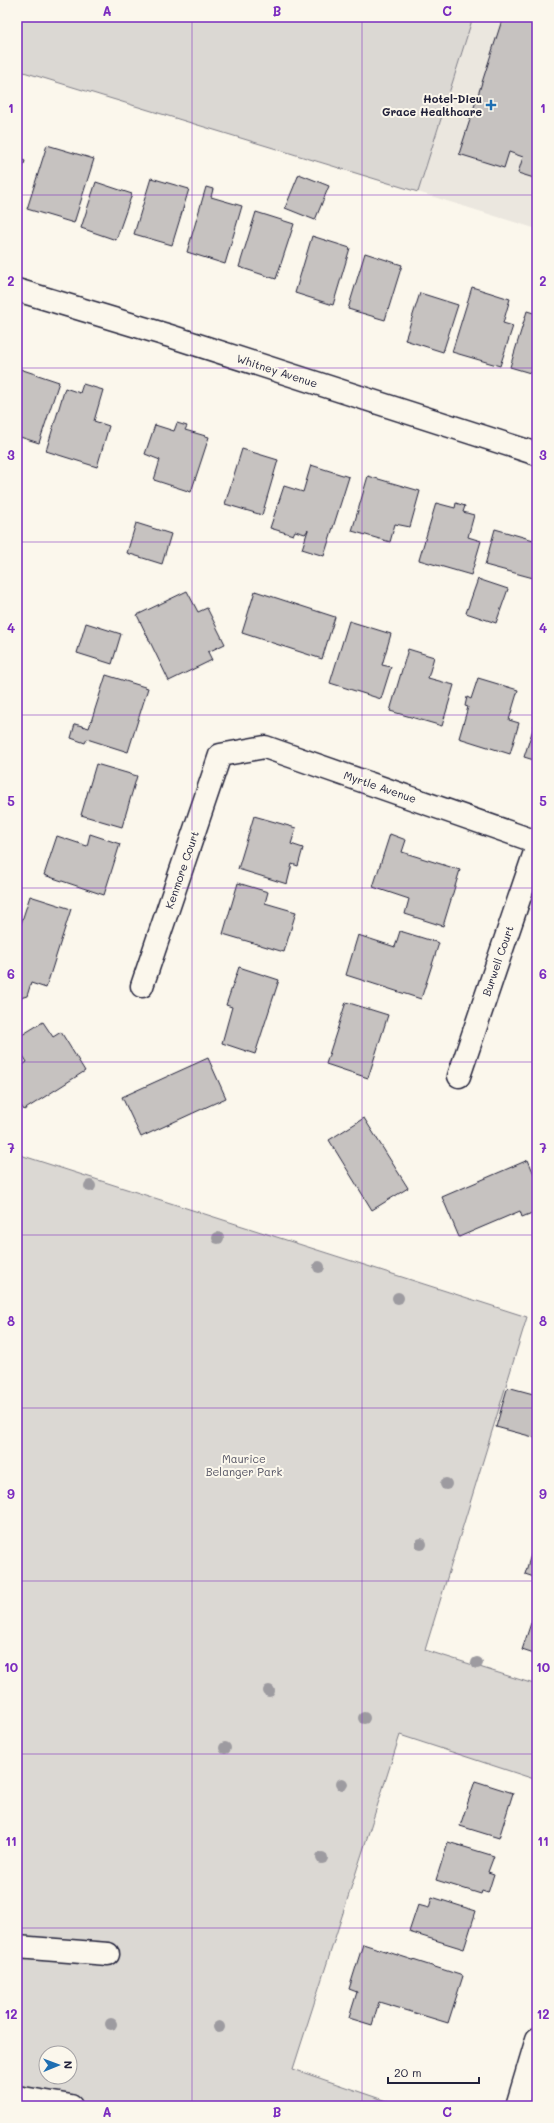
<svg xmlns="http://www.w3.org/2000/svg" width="554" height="2123" font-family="Mali,sans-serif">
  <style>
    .built { fill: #ebe7df }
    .green { fill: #dbd8d3; stroke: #7e7d87; fill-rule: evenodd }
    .building { fill: #c6c2c0; stroke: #22223b }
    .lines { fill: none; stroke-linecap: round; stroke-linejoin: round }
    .minor-casing { stroke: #22223b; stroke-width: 25 }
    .major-casing { stroke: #22223b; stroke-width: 25 }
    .minor { stroke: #fbf7ec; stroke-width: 22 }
    .major { stroke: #fbf7ec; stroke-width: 22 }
    .tree { fill: #9d9ba0 }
    .grid { fill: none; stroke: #7b2cbf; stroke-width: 1; stroke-opacity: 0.55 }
    .poi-dot { fill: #1f6fb2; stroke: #fbf7ec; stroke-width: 1.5 }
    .labels { text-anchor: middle; stroke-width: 4; stroke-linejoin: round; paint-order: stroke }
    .poi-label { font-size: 11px; font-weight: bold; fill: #22223b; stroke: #fbf7ec; text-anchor: end }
    .street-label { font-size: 11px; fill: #22223b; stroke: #fbf7ec }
    .park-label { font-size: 11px; fill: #505061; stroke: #fbf7ec }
    .neatline { fill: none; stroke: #7b2cbf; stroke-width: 1.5 }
    .grid-label { font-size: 13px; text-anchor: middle; font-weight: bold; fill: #7b2cbf }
  </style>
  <rect width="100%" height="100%" fill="#fbf7ec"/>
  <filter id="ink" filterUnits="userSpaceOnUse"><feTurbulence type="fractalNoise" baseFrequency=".025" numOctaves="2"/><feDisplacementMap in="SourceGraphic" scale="8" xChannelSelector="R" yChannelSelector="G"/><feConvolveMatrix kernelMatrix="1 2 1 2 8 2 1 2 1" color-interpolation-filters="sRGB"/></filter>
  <g filter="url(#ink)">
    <path class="built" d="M473,17H537V229L418,192Z"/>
    <path class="green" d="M17,17H473L418,192L17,70Z
      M17,1154L527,1317L425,1650L537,1685V1780L400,1735L293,2069L401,2106H69L17,2091ZM46,2053H70V2077H46Z"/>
    <path class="building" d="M503,17H537V179L518,173L523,157L509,152L504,168L459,154Z
      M47,145L94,159L74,223L27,209Z
      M17,158L25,161L17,185Z
      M299,174L329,186L315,220L285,208Z
      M151,178L189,189L172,245L134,234Z
      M96,182L132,194L116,240L81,228Z
      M206,187L213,189L211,197L242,206L225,264L187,252Z
      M256,212L294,224L276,279L239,267Z
      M312,236L350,248L333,305L295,293Z
      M365,253L402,265L385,320L348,309Z
      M472,287L510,299L503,323L513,326L500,366L452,352Z
      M420,293L458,305L443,352L405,340Z
      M527,311L537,314V375L510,367Z
      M20,369L59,382L39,443L17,436V378Z
      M83,384L103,390L94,421L109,426L97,467L46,451L65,388L80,393Z
      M177,423L187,426L185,430L209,437L191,492L154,480L160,460L145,454L155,425L174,431Z
      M242,449L278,460L262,515L225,504Z
      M311,465L349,477L324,556L302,549L308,530L305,534L295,531L293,535L270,528L284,486L303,492Z
      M368,476L420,491L410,527L395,524L390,542L352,531Z
      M436,503L455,508L456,503L465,506L463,512L474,515L468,537L481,541L471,575L419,560Z
      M136,523L171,534L162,564L127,553Z
      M495,529L537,541V579L485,565Z
      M478,579L508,589L496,623L466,613Z
      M187,591L198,612L207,608L225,644L208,652L212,660L169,681L137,615Z
      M255,591L335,617L322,659L242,633Z
      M349,621L391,634L382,665L391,667L381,699L330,683Z
      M86,623L121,634L112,664L77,653Z
      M408,649L434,657L428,678L454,685L442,726L390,711Z
      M106,675L148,688L128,752L87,739L85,743L71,738L75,724L89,728Z
      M478,678L518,690L509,720L519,723L510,754L459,738L468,707L465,706L467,697L471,699Z
      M537,717V761L524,757Z
      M96,764L137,776L122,827L81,815Z
      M254,816L296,828L291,844L303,848L298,866L292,864L287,884L238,869Z
      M90,834L120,844L104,895L44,875L57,836L87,846Z
      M390,834L406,840L402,852L460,870L443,926L405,914L409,899L373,887Z
      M238,883L268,892L265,903L296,912L284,952L223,934Z
      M30,896L71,909L46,988L31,983L27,996L17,999V936Z
      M400,931L439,943L421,999L346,975L358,935L395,947Z
      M239,967L279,980L255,1054L222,1043L232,1007L226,1005Z
      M346,1002L388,1015L368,1078L326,1064Z
      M43,1022L53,1037L61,1032L85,1071L24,1110L17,1100V1069L27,1062L17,1046V1038Z
      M208,1058L226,1098L141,1137L122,1097Z
      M364,1118L408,1188L372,1210L329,1140Z
      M528,1160L537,1181V1211L522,1217L520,1211L459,1237L442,1197Z
      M511,1388L537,1395V1438L496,1427L507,1389Z
      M535,1542L537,1543V1578L525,1574Z
      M537,1605V1655L522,1650Z
      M475,1781L513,1793L499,1838L460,1826Z
      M448,1842L494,1856L488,1872L494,1874L488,1893L482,1891L481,1894L436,1880Z
      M432,1897L476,1911L464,1949L409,1932L418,1905L429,1908Z
      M363,1944L463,1976L448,2023L379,2002L372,2025L349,2018L357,1992L349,1989Z"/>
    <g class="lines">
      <defs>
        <path id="minor" d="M17,290L170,336L537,454
          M142,986L220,755L265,747L537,842
          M459,1076L537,846
          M17,1947L108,1954
          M517,2106L537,2039"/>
        <path id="major" d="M17,2097L71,2106"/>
      </defs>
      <use href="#minor" class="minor-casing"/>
      <use href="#major" class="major-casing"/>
      <use href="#minor" class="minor"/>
      <use href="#major" class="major"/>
    </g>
    <g class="tree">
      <circle cx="90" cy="1186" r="6"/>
      <circle cx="218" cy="1238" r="6"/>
      <circle cx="319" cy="1267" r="6"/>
      <circle cx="398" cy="1298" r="6"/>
      <circle cx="446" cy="1484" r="6"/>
      <circle cx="421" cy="1544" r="6"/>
      <circle cx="477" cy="1663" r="6"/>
      <circle cx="269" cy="1691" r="6"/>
      <circle cx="364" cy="1718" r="6"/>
      <circle cx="225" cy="1748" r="6"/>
      <circle cx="342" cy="1784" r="6"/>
      <circle cx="322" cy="1858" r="6"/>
      <circle cx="111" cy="2024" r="6"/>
      <circle cx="219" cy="2027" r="6"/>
    </g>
  </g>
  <path class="grid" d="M192,17V2106M362,17V2106M17,195H537M17,368H537M17,542H537M17,715H537M17,888H537M17,1062H537M17,1235H537M17,1408H537M17,1581H537M17,1754H537M17,1928H537"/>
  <path class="poi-dot" d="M489 99h4v4h4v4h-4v4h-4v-4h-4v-4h4z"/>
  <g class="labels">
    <g class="poi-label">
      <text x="482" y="103">Hotel-Dieu<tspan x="482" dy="13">Grace Healthcare</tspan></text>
    </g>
    <g class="street-label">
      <text transform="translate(277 371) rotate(18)" y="4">Whitney Avenue</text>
      <text transform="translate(380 787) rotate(19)" y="4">Myrtle Avenue</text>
      <text transform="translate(182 870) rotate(-71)" y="4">Kenmore Court</text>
      <text transform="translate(498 961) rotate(-71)" y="4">Burwell Court</text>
    </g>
    <g class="park-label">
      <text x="244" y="1463">Maurice<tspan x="244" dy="13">Belanger Park</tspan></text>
    </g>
  </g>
  <rect width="554" height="2123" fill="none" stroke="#fbf7ec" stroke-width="44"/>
  <g transform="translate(58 2065) rotate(89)"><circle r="19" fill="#fbf7ec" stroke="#a4a2a5"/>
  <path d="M0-3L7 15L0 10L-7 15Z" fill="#1f6fb2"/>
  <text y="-6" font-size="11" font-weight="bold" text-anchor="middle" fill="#22223b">N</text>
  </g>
  <path d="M388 2077v6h91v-6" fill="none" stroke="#22223b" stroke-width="2"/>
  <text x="394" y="2077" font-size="12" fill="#22223b" stroke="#fbf7ec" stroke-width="3" paint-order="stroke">20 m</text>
  <rect x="22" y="22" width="510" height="2079" class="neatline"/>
  <g class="grid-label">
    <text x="107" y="16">A</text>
    <text x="277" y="16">B</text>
    <text x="447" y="16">C</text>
    <text x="11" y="113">1</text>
    <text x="543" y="113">1</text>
    <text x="11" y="286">2</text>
    <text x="543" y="286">2</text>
    <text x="11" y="460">3</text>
    <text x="543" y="460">3</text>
    <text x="11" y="633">4</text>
    <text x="543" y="633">4</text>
    <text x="11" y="806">5</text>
    <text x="543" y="806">5</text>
    <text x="11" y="979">6</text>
    <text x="543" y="979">6</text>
    <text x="11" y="1153">7</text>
    <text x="543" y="1153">7</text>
    <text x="11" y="1326">8</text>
    <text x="543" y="1326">8</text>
    <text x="11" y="1499">9</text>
    <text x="543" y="1499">9</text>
    <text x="11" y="1672">10</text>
    <text x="543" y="1672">10</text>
    <text x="11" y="1846">11</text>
    <text x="543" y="1846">11</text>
    <text x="11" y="2019">12</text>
    <text x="543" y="2019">12</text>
    <text x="107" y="2117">A</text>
    <text x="277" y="2117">B</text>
    <text x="447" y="2117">C</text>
  </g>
</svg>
